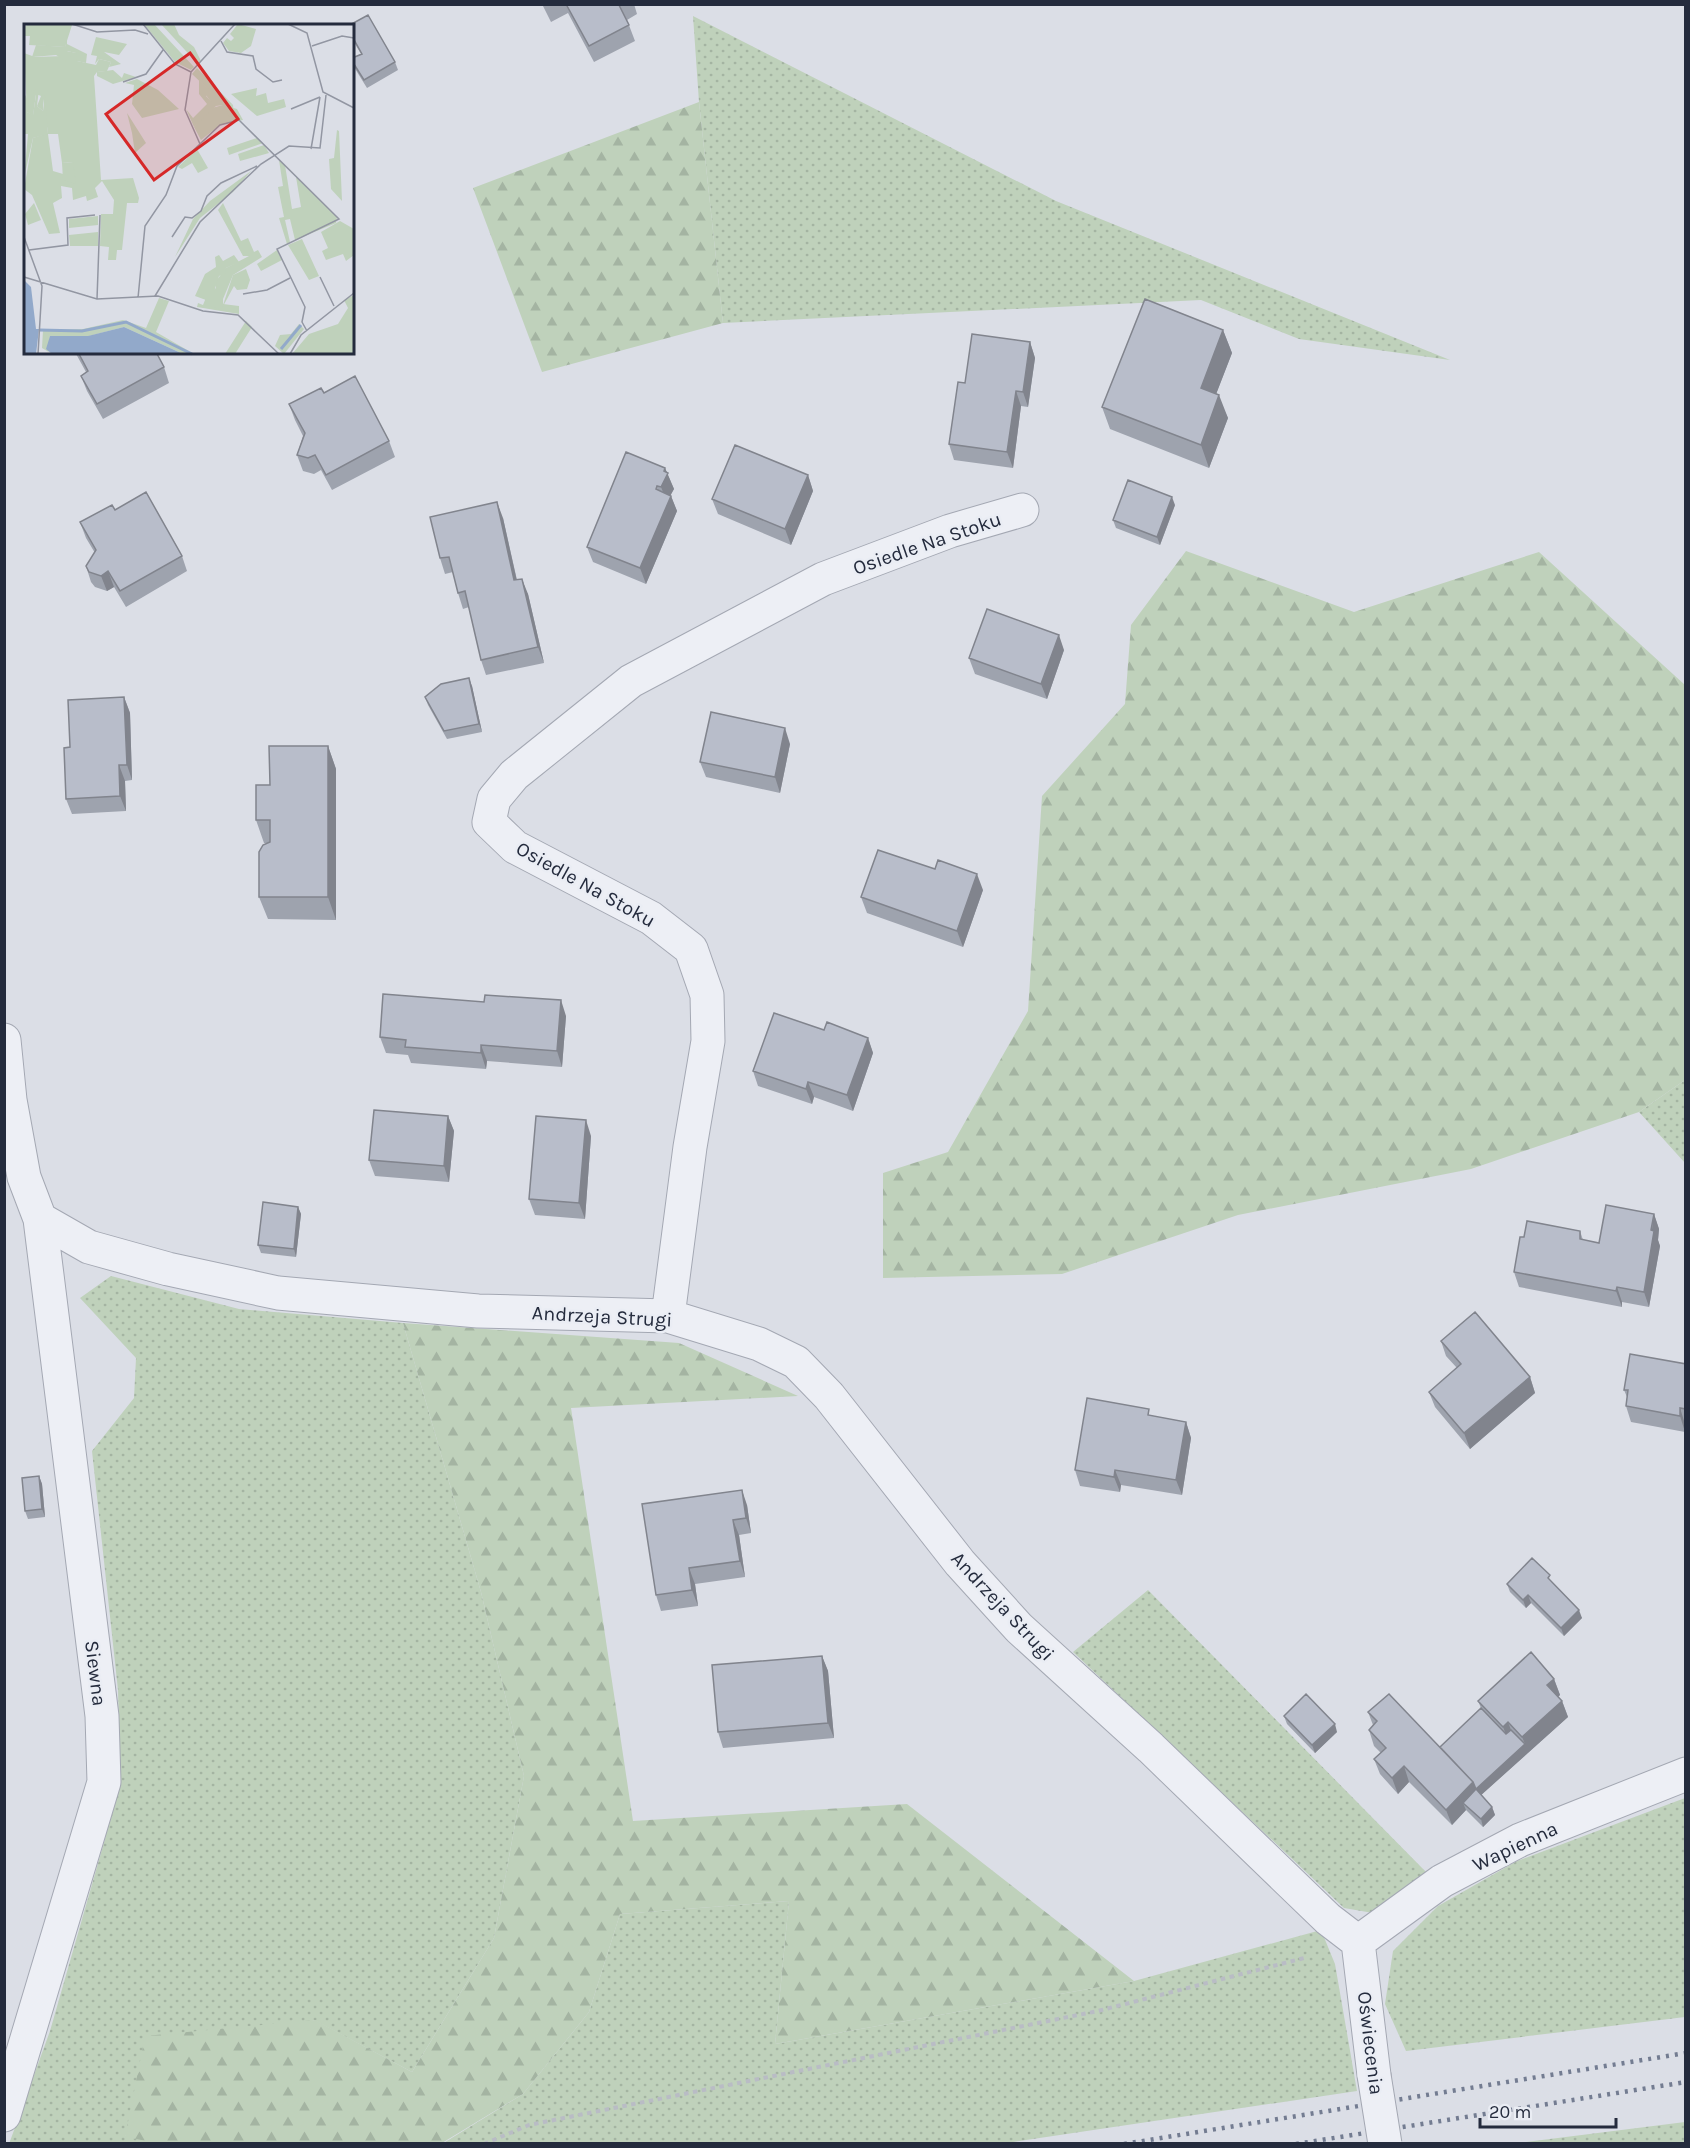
<svg xmlns="http://www.w3.org/2000/svg" width="1690" height="2148" font-family="Karla,sans-serif">
  <style>
    .grass { fill: url(#grass-dots) }
    .forest { fill: url(#forest-firs) }
    .lines { fill: none; stroke-linecap: round; stroke-linejoin: round }
    .minor-casing { stroke: #a4a8b3; stroke-width: 35 }
    .path { stroke: #b9bcc5; stroke-width: 4; stroke-dasharray: 4.5 4.5; stroke-linecap: butt }
    .minor { stroke: #edeff5; stroke-width: 33 }
    .rail { stroke: #737c91; stroke-width: 4.5; stroke-dasharray: 3 6; stroke-linecap: butt }
    .minor-bridge-casing { stroke: #a4a8b3; stroke-width: 35; stroke-linecap: butt }
    .minor-bridge { stroke: #edeff5; stroke-width: 33 }
    .wall { fill: #9ea3ae }
    .shaded-wall { fill: #81848d }
    .building { fill: #b8bdca; stroke: #81848d; stroke-width: 1.5 }
    .labels { text-anchor: middle; stroke-width: 5; stroke-linejoin: round; paint-order: stroke }
    .street-label { font-size: 20px; fill: #242b3d; stroke: #eaedf4 }
    .inset-river { fill: none; stroke: #92a9ca; stroke-width: 3 }
    .inset-road { fill: none; stroke: #9296a2; stroke-width: 1.5 }
    .view { fill: #d62828; fill-opacity: 0.15; stroke: #d62828; stroke-width: 3 }
    .inset-edge { fill: none; stroke: #242b3d; stroke-width: 3 }
  </style>
  <defs>
    <pattern id="grass-dots" width="8" height="8" patternUnits="userSpaceOnUse" patternTransform="scale(1.5)"><rect width="8" height="8" fill="#bfd1bb"/><path d="M2 2h.1M6 6h.1" fill="none" stroke="#a4b4a2" stroke-width="1.8" stroke-linecap="round"/></pattern>
    <pattern id="forest-firs" width="22" height="20" patternUnits="userSpaceOnUse" patternTransform="scale(1.5)"><rect width="22" height="20" fill="#bfd1bb"/><path d="M5 1l3.5 6h-7zM16 11l3.5 6h-7z" fill="#a4b4a2"/></pattern>
  </defs>
  <rect width="100%" height="100%" fill="#dbdee6"/>
  <path class="grass" d="M693,16L1056,201L1450,360L1299,339L1201,300L723,323L699,102Z
    M1685,1080V1163L1639,1112Z
    M111,1276L239,1309L403,1323L481,1592L524,1776L494,1938L412,2072L314,2020L125,2136L163,2143L9,2144L50,2031L105,1839L120,1769L118,1690L92,1451L134,1398L136,1358L80,1298Z
    M1148,1590L1427,1873L1373,1913L1344,1908L1073,1652Z
    M1685,1798V2017L1406,2051L1385,2004L1393,1951L1438,1906L1517,1861Z
    M789,1901L775,2044L1134,1981L1321,1930L1335,1964L1357,2091L1000,2144H442L523,2094L589,2012L620,1914Z
    M1685,2122V2143H1518Z"/>
  <path class="forest" d="M699,102L723,323L542,372L473,188Z
    M1186,551L1354,612L1539,552L1685,685V1080L1639,1112L1471,1169L1238,1215L1062,1274L883,1278V1173L948,1152L1028,1011L1042,796L1125,704L1131,625Z
    M403,1323L679,1343L798,1396L571,1408L633,1821L907,1804L1134,1981L775,2044L789,1901L620,1914L589,2012L523,2094L442,2143L163,2144L125,2137L145,2036L315,2020L412,2072L494,1938L524,1776L481,1592Z"/>
  <g class="lines">
    <defs>
      <path id="minor" d="M4,1040L10,1100L24,1177L40,1219L102,1716L104,1782L4,2115
        M40,1219L89,1247L168,1269L278,1293L478,1311L668,1316L759,1344L796,1362L829,1396L960,1563L1019,1628L1151,1748L1328,1919L1358,1942
        M668,1316L690,1147L708,1041L707,995L691,949L651,918L515,847L489,822L494,799L514,775L631,681L823,579L950,531L1022,510
        M1358,1942L1442,1881L1520,1840L1686,1774
        M1358,1942L1374,2075"/>
    </defs>
    <use href="#minor" class="minor-casing"/>
    <path class="path" d="M484,2144L529,2125L1098,2011L1308,1957"/>
    <use href="#minor" class="minor"/>
    <path class="rail" d="M1124,2144L1686,2053
      M1296,2144L1686,2082"/>
    <defs>
      <path id="minor-bridge" d="M1374,2075L1385,2144"/>
    </defs>
    <use href="#minor-bridge" class="minor-bridge-casing"/>
    <use href="#minor-bridge" class="minor-bridge"/>
  </g>
  <path class="wall" d="M542,4H634L637,14L627,20L635,41L594,62L568,13L551,22Z
    M352,26L395,62L398,70L367,88L354,67L352,62V58L361,54L352,39Z
    M1223,330L1232,353L1216,394L1228,418L1209,468L1110,429L1102,407Z
    M1030,342L1035,358L1028,407L1021,406L1013,468L954,460L949,444L965,383Z
    M75,352H156L164,367L169,383L103,419L87,391L81,376L86,372Z
    M324,393L389,441L395,457L332,490L321,470L314,474L303,471L297,455L303,436L295,420L289,404Z
    M665,468L674,489L670,495L671,496L677,511L646,584L593,562L587,547Z
    M808,475L813,491L791,545L718,514L712,499Z
    M1175,505L1160,545L1116,528L1113,520Z
    M115,510L182,556L187,571L126,607L114,587L107,591L95,587L91,582L86,566L95,553L86,538L80,522Z
    M503,518L517,580L528,594L544,663L486,675L481,660L469,607L463,609L458,593L453,572L445,574L440,558Z
    M1064,650L1047,699L975,674L969,658Z
    M472,686L482,732L447,739L428,705L425,697Z
    M124,697L130,713L132,780L125,781L126,811L72,814L66,799L70,747Z
    M790,744L780,793L706,777L700,762Z
    M328,746L336,769V920L268,919L259,897L269,843H264L256,820L270,785Z
    M983,890L963,947L867,913L861,897Z
    M566,1016L562,1067L487,1061L486,1069L411,1063L408,1055L386,1053L380,1037Z
    M824,1030L868,1038L873,1053L853,1111L814,1097L812,1104L758,1086L753,1071Z
    M448,1116L454,1131L449,1182L375,1176L369,1160Z
    M591,1136L585,1219L535,1215L529,1199Z
    M298,1207L301,1214L296,1257L261,1253L258,1245Z
    M1654,1214L1659,1229L1658,1240L1660,1246L1649,1307L1622,1302V1307L1519,1287L1514,1272L1580,1231L1583,1240L1599,1243Z
    M1441,1341L1530,1377L1535,1393L1470,1449L1435,1407L1429,1392L1457,1368L1446,1356Z
    M1686,1364L1685,1432L1631,1422L1626,1406L1627,1397L1624,1390Z
    M1151,1416L1186,1422L1191,1438L1182,1495L1121,1485L1120,1492L1080,1486L1075,1470Z
    M39,1476L42,1484L45,1517L28,1519L25,1511Z
    M747,1505L751,1533L739,1535L745,1577L695,1584L698,1606L661,1611L656,1595Z
    M1553,1583L1582,1618L1564,1636L1531,1603L1526,1608L1510,1592L1507,1584Z
    M822,1656L828,1671L834,1738L723,1748L718,1732Z
    M1554,1679L1560,1695L1558,1697L1562,1701L1568,1717L1481,1795L1492,1807L1495,1815L1483,1827L1466,1810L1452,1825L1409,1782L1398,1794L1380,1774L1374,1759L1381,1753L1374,1746L1369,1730L1373,1725L1368,1712L1440,1747L1481,1708L1478,1701Z
    M1284,1716L1337,1732L1315,1753L1287,1724Z"/>
  <path class="shaded-wall" d="M1223,330L1232,353L1210,410L1201,388Z
    M1030,342L1035,358L1028,407L1023,392Z
    M1016,391L1021,406L1013,468L1007,452Z
    M1219,395L1228,418L1209,468L1201,445Z
    M665,468L674,489L667,502L661,487Z
    M808,475L813,491L791,545L785,529Z
    M671,496L677,511L646,584L640,568Z
    M1172,497L1175,505L1160,545L1157,537Z
    M497,502L503,518L520,595L514,580Z
    M108,571L114,587L107,591L101,576Z
    M522,579L528,594L544,663L538,647Z
    M1059,635L1064,650L1047,699L1041,684Z
    M469,678L472,686L482,732L479,724Z
    M124,697L130,713L132,780L127,765Z
    M785,728L790,744L780,793L775,777Z
    M328,746L336,769V920L328,897Z
    M119,765L125,781L126,811L120,796Z
    M977,874L983,890L963,947L957,931Z
    M561,1000L566,1016L562,1067L557,1051Z
    M868,1038L873,1053L853,1111L847,1095Z
    M481,1045L487,1061L486,1069L481,1053Z
    M808,1082L814,1097L812,1104L806,1089Z
    M448,1116L454,1131L449,1182L444,1166Z
    M586,1120L591,1136L585,1219L579,1203Z
    M298,1207L301,1214L296,1257L294,1249Z
    M1654,1214L1659,1229L1658,1240L1660,1246L1649,1307L1644,1292Z
    M1617,1287L1622,1302V1307L1616,1291Z
    M1530,1377L1535,1393L1470,1449L1464,1433Z
    M1680,1408L1685,1424V1432L1680,1416Z
    M1186,1422L1191,1438L1182,1495L1176,1480Z
    M1115,1470L1121,1485L1120,1492L1114,1477Z
    M39,1476L42,1484L45,1517L42,1509Z
    M742,1490L747,1505L751,1533L746,1518Z
    M733,1520L739,1535L745,1577L740,1561Z
    M689,1568L695,1584L698,1606L692,1590Z
    M1528,1595L1531,1603L1526,1608L1523,1600Z
    M1579,1610L1582,1618L1564,1636L1561,1628Z
    M822,1656L828,1671L834,1738L828,1723Z
    M1554,1679L1560,1695L1553,1701L1547,1685Z
    M1562,1701L1568,1717L1479,1797L1476,1789L1525,1744L1522,1737Z
    M1508,1722L1514,1738L1509,1742L1503,1727Z
    M1335,1724L1337,1732L1315,1753L1312,1745Z
    M1404,1766L1409,1782L1398,1794L1392,1778Z
    M1473,1782L1479,1797L1463,1803L1466,1810L1452,1825L1446,1810Z
    M1492,1807L1495,1815L1483,1827L1481,1819Z"/>
  <path class="building" d="M566,4H621L619,5L629,25L589,46Z
    M368,15L395,62L364,80L352,61V58L362,54L352,36V26H348Z
    M1145,299L1223,330L1201,388L1219,395L1201,445L1102,407Z
    M972,334L1030,342L1023,392L1016,391L1007,452L949,444L958,382L965,383Z
    M78,352H156L164,367L97,404L81,376L88,371Z
    M355,376L389,441L326,475L315,455L308,458L297,455L305,433L289,404L321,388L324,393Z
    M735,445L808,475L785,529L712,499Z
    M626,452L665,468L664,471L668,473L661,487L657,486L656,489L671,496L640,568L587,547Z
    M1128,480L1172,497L1157,537L1113,520Z
    M146,492L182,556L120,591L108,571L101,576L89,572L86,566L96,550L80,522L112,505L115,510Z
    M497,502L514,580L522,579L538,647L481,660L465,591L458,593L449,557L440,558L430,517Z
    M987,609L1059,635L1041,684L969,658Z
    M469,678L479,724L444,731L425,697L441,684Z
    M124,697L127,765H119L120,796L66,799L64,748L70,747L68,700Z
    M711,712L785,728L775,777L700,762Z
    M269,746H328V897H259V852L263,845L270,842V820H256V785H270Z
    M878,850L935,869L938,860L977,874L957,931L861,897Z
    M383,994L484,1002L485,995L561,1000L557,1051L481,1045V1053L405,1047L406,1040L380,1037Z
    M774,1013L824,1030L827,1022L868,1038L847,1095L808,1082L806,1089L753,1071Z
    M374,1110L448,1116L444,1166L369,1160Z
    M536,1116L586,1120L579,1203L529,1199Z
    M263,1202L298,1207L294,1249L258,1245Z
    M1606,1205L1654,1214L1651,1230L1654,1231L1644,1292L1617,1287L1616,1291L1514,1272L1520,1237H1524L1527,1221L1580,1231V1239L1599,1243Z
    M1475,1312L1530,1377L1464,1433L1429,1392L1461,1364L1441,1341Z
    M1630,1354L1686,1364V1409L1680,1408V1416L1626,1406L1628,1390H1624Z
    M1087,1398L1149,1409L1148,1415L1186,1422L1176,1480L1115,1470L1114,1477L1075,1470Z
    M39,1476L42,1509L25,1511L22,1478Z
    M742,1490L746,1518L733,1520L740,1561L689,1568L692,1590L656,1595L642,1504Z
    M1532,1558L1550,1575L1548,1578L1579,1610L1561,1628L1528,1595L1523,1600L1507,1584Z
    M1531,1652L1554,1679L1547,1685L1562,1701L1522,1737L1508,1722L1503,1727L1478,1701Z
    M822,1656L828,1723L718,1732L712,1665Z
    M1306,1694L1335,1724L1312,1745L1284,1716Z
    M1389,1694L1473,1782L1446,1810L1404,1766L1392,1778L1374,1759L1386,1748L1369,1730L1377,1721L1368,1712Z
    M1481,1708L1506,1734L1511,1730L1525,1744L1476,1789L1473,1782L1440,1747Z
    M1476,1789L1492,1807L1481,1819L1463,1803Z"/>
  <g class="labels">
    <g class="street-label">
      <text transform="translate(927 543) rotate(-19)" y="7">Osiedle Na Stoku</text>
      <text transform="translate(586 884) rotate(29)" y="7">Osiedle Na Stoku</text>
      <text transform="translate(602 1316) rotate(3)" y="7">Andrzeja Strugi</text>
      <text transform="translate(1003 1606) rotate(47)" y="7">Andrzeja Strugi</text>
      <text transform="translate(96 1673) rotate(83)" y="7">Siewna</text>
      <text transform="translate(1515 1846) rotate(-25)" y="7">Wapienna</text>
      <text transform="translate(1371 2043) rotate(83)" y="7">Oświecenia</text>
    </g>
  </g>
  <g transform="translate(24 24)">
    <rect width="330" height="330" fill="#dbdee6"/>
    <path d="M5,0H46L48,1L41,23L5,21L6,12H0V3ZM120,0H130L170,43L167,46L151,38ZM137,0H150L155,11L170,23L177,37L173,39ZM42,27L53,29V37L72,41L75,35L87,38L83,47L73,48L70,52L77,156L109,154L115,174L114,179H103L98,226H93L92,236H84L85,223L76,222L77,190H89L90,176L78,157L71,164L74,173L63,177L62,172L49,176L48,164L37,162L38,174L29,179L36,209L25,210L8,171L0,165L9,114L24,109L19,75V87L13,82L17,72L12,70L9,92L3,88L0,29L11,33L40,32ZM24,110H34L38,139L49,138L40,156L39,150L29,147ZM173,44L209,81L187,78L182,71L187,68L168,50ZM233,64L232,72L242,69L244,79L260,75L262,83L233,92L207,70ZM199,81L213,85L219,96L196,101L177,116L170,103L184,85ZM103,89L122,119L111,129L108,109ZM313,106L315,107L318,177L307,165L305,135L310,134ZM233,114L239,119L205,131L203,124ZM240,121L245,129L216,137L214,130ZM173,125L184,144L174,149L168,139L158,145L154,143ZM255,136L261,141L268,185L277,183L272,153L313,193L312,199L271,216L266,195L261,196L266,218L263,220L255,194L260,193L254,163L259,162ZM199,179L217,217L224,214L230,228L234,226L238,233L209,251L199,275V280L215,282V290L173,283L174,279L179,281L183,271L192,264V257L202,244L225,232H219L194,186ZM74,192V201L45,204V195ZM316,197L330,205V231L322,237L319,230L302,236L298,227L304,224L297,208ZM74,208V222H46L45,211ZM278,215L295,252L285,256L264,221ZM253,226L258,236L237,247L233,240ZM330,271V330H268L285,310L314,300L324,284L320,276ZM135,274L145,277L132,308L170,330H159L100,303L65,312H26L24,327L28,330L18,324L19,306L59,305L99,296L122,304ZM222,297L228,303L211,330H201Z" fill="#bfd1bb" fill-rule="evenodd"/>
    <path d="M43,11V20L63,30L62,39L53,37L52,29L43,27L47,34L43,38L32,31L8,33L12,21L41,23ZM72,13L103,20L95,31L80,28L97,40L85,43L87,38L75,35L71,40L73,32L67,31ZM89,46L98,54L100,49L112,53L89,60L73,52V48ZM113,55L134,66L155,85L118,94L108,80L110,61L101,59ZM175,56L188,68L182,72L187,77L209,81L210,91L205,93L199,81L192,82L170,103L162,85L169,94L183,80L175,70ZM15,65L13,82L19,87L21,71L24,110L9,114L0,154L4,110H0V69L5,78L3,88L9,91L12,71L7,67ZM227,147L209,168L176,194L151,233L169,195L186,177ZM10,179L17,196L4,201L1,190ZM195,231L199,237L210,231L215,238L202,244L201,250L195,252L190,268L182,276L171,272L181,250L192,243L191,233ZM222,245L226,256L223,265L213,266L210,262L197,286L185,281H199L209,251ZM275,300L280,305L260,330L251,322L256,311L267,310Z" fill="#bfd1bb"/>
    <path d="M214,0L232,5L227,22L217,29L205,27L199,19L203,14L207,17L210,14L206,10Z" fill="#bfd1bb"/>
    <path d="M49,138L52,160L39,156L38,139Z" fill="#bfd1bb"/>
    <path d="M0,256L7,263L12,305H15L12,330H0ZM100,303L159,330H28L22,325L26,312H64Z" fill="#92a9ca"/>
    <path class="inset-river" d="M15,306L58,307L102,298L168,330M257,325L277,301"/>
    <path class="inset-road" d="M48,0L73,8L111,6L124,10M119,0L151,40L167,48M264,0L283,9L299,68L330,84M197,17L203,28L229,32L232,45L249,58L258,56M288,22L318,12L330,14M167,48L161,86L176,120M167,48L211,0M99,58L122,50L139,26M267,85L296,73M287,125L296,73M0,213L18,262L14,330M148,213L161,193L168,194L177,187L183,172L197,159L233,142M5,226L44,221L43,194L71,191M0,253L73,275L134,272L179,287L214,291L255,330M296,253L310,282M219,270L243,266L266,254M131,272L176,198L237,140L265,122L296,124L302,71M114,274L121,202L142,171L153,142L196,101L215,96L315,195L253,225L281,283L278,298L283,307M73,275L76,191M266,330L277,311L330,269"/>
    <path class="view" d="M166,29L214,95L130,156L82,90Z"/>
    <rect width="330" height="330" class="inset-edge"/>
  </g>
  <rect width="1690" height="2148" fill="none" stroke="#242b3d" stroke-width="12"/>
  <path d="M1480 2118v9h136v-9" fill="none" stroke="#242b3d" stroke-width="3"/>
  <text x="1489" y="2118" font-size="18" fill="#242b3d" stroke="#eaedf4" stroke-width="4.5" paint-order="stroke">20 m</text>
</svg>
